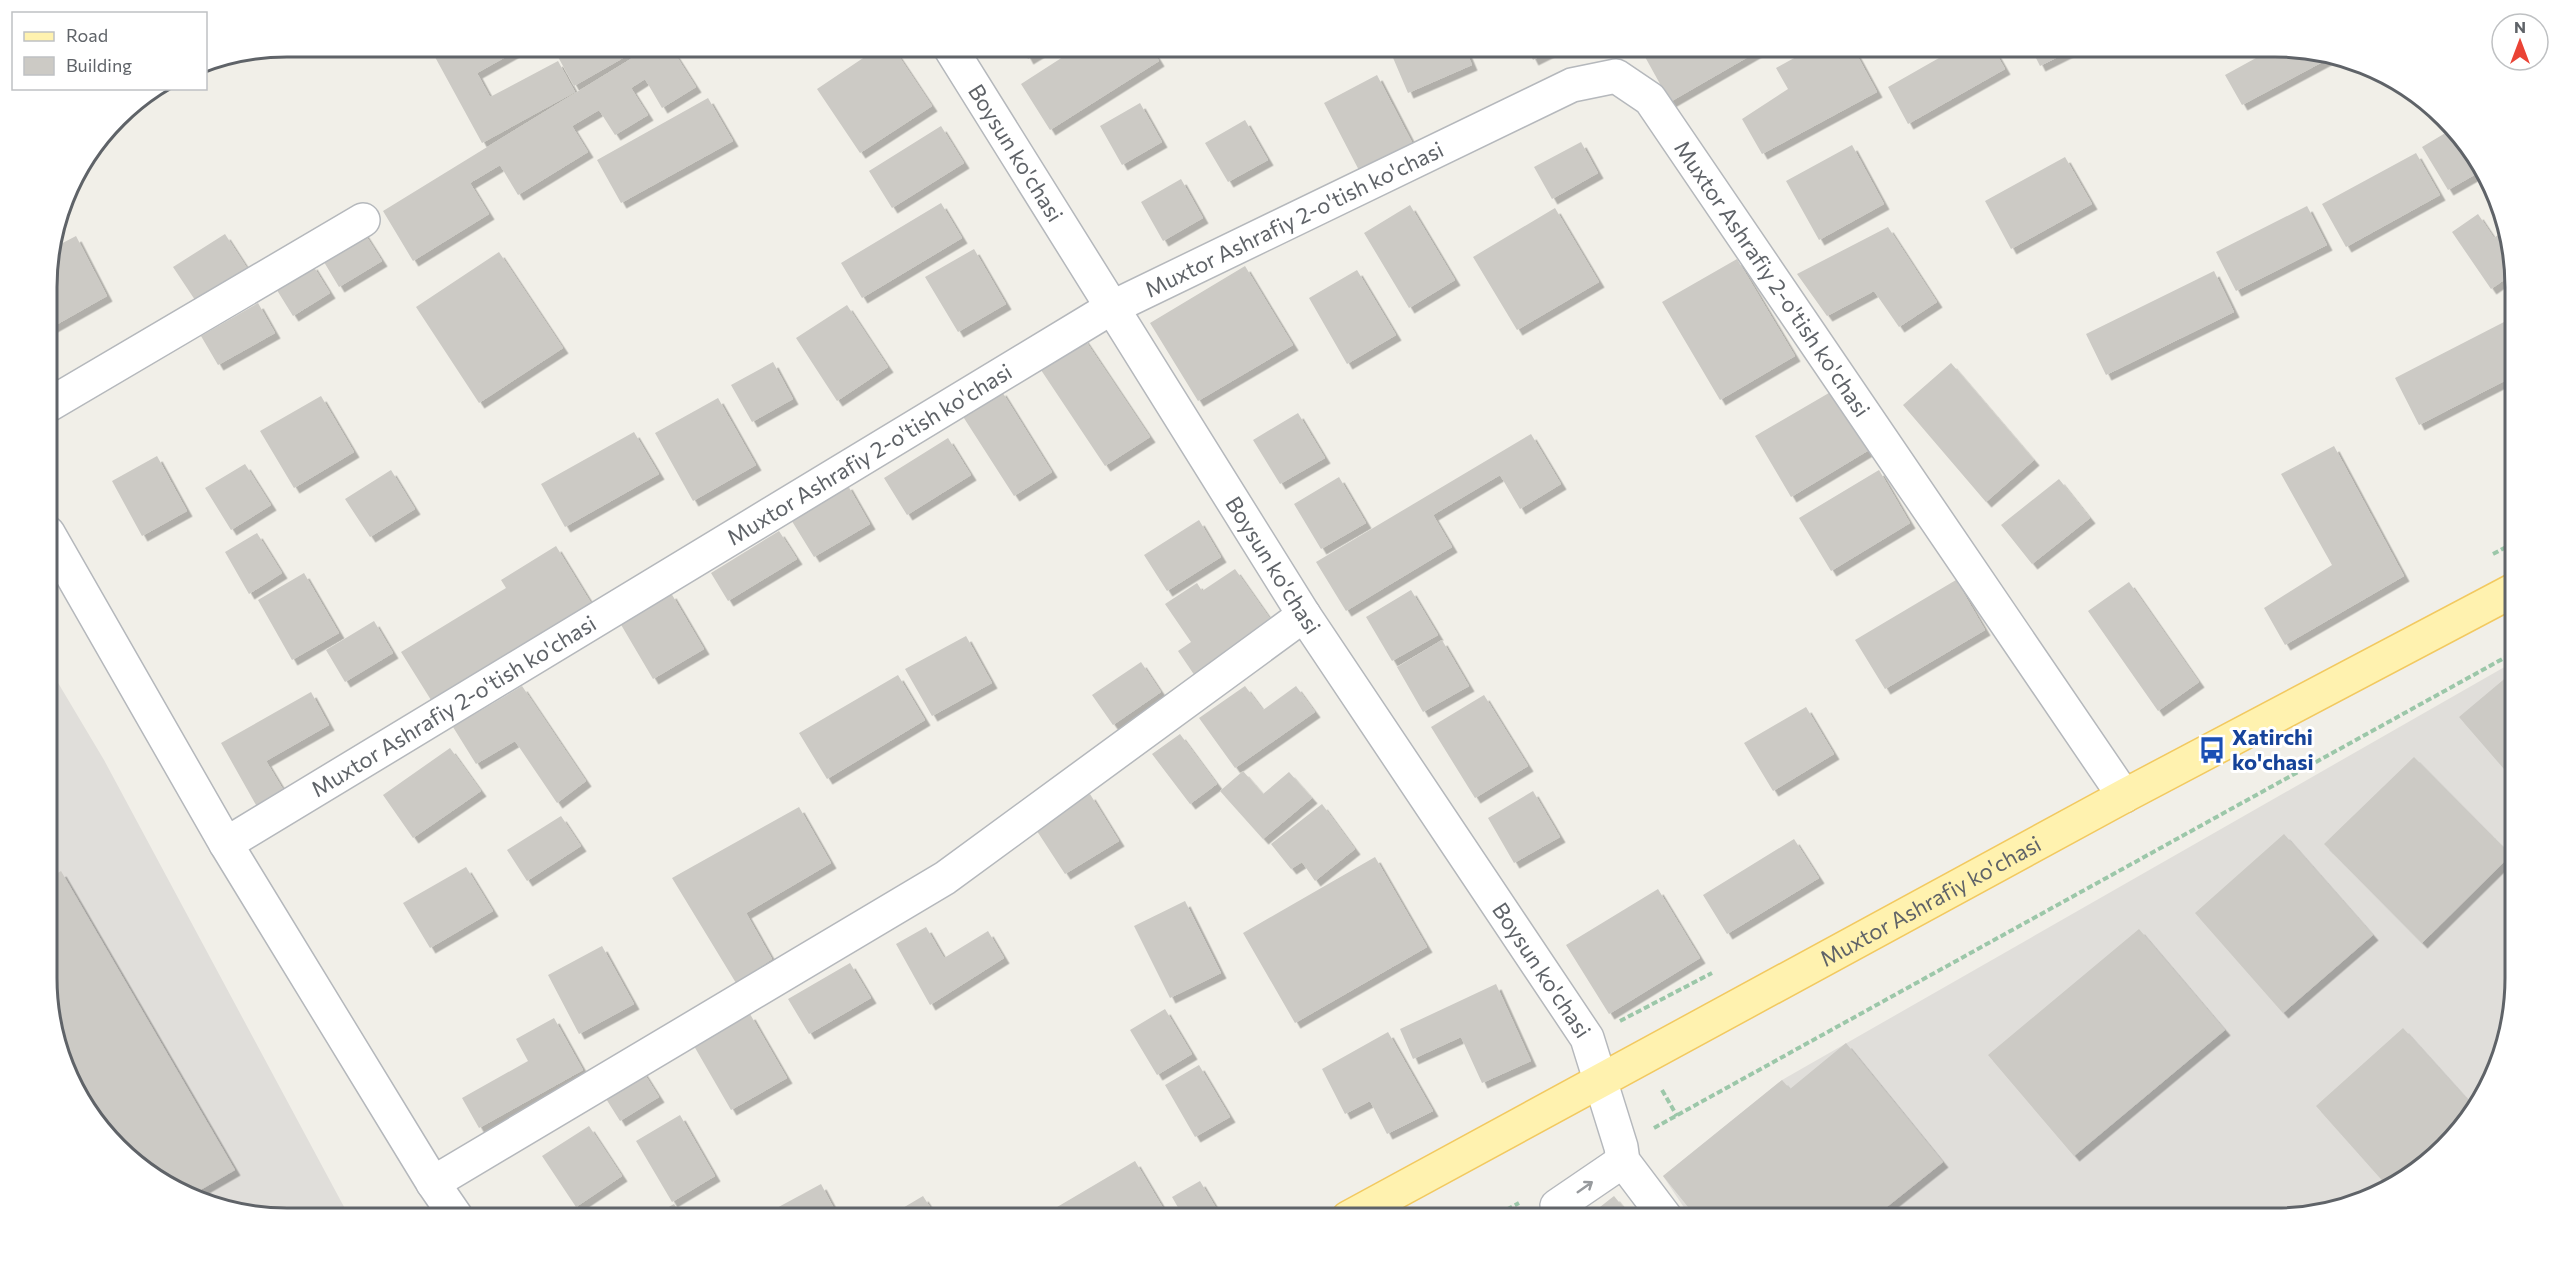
<svg xmlns="http://www.w3.org/2000/svg" width="2562" height="1265" font-family="Commissioner,sans-serif">
  <style>
    .industrial { fill: #e0deda }
    .building { fill: #cccac5; filter: url(#shadow) }
    .lines { fill: none; stroke-linecap: round; stroke-linejoin: round }
    .minor-casing { stroke: #b5b8bc; stroke-width: 36 }
    .major-casing { stroke: #f2c960; stroke-width: 36 }
    .path { stroke: #9cc7a9; stroke-width: 4; stroke-dasharray: 6 3; stroke-linecap: butt }
    .minor { stroke: #fff; stroke-width: 33 }
    .major { stroke: #fff2af; stroke-width: 33 }
    .oneway { stroke: #979a9d }
    .labels { text-anchor: middle; stroke-width: 6; stroke-linejoin: round; paint-order: stroke }
    .street-label { font-size: 22px; fill: #5f6368; stroke: #fff }
    .transit-label { font-size: 22px; font-weight: bold; fill: #164399; stroke: #fff; text-anchor: start }
    .rim { fill: none; stroke: #5f6368; stroke-width: 3 }
  </style>
  <defs>
    <filter id="shadow"><feDropShadow dx="5.5" dy="5.5" stdDeviation="0" flood-color="#0004"/></filter>
  </defs>
  <rect width="100%" height="100%" fill="#f1efe8"/>
  <path class="industrial" d="M2515,661V978L2491,1084L2456,1137L2408,1178L2352,1206L2290,1218H1691L1663,1176L1782,1080Z
    M48,666L104,760L350,1218H287L181,1194L96,1124L65,1070L49,1010Z"/>
  <path class="building" d="M455,46H525L477,73L490,97L558,61L575,92L482,143L435,57Z
    M552,46H644L574,86Z
    M652,46H670L696,87L662,108L645,79L631,88L648,115L615,135L599,110L572,126L588,152L518,195L500,165L470,183L489,214L413,261L383,211Z
    M881,46H892L932,106L860,153L817,89Z
    M1021,46H1049L1028,59Z
    M1080,46H1150L1159,61L1050,130L1021,84Z
    M1388,46H1464L1472,65L1408,93Z
    M1526,46H1561L1533,60Z
    M1639,46H1767L1670,102Z
    M1816,46H1852L1877,92L1762,154L1742,119L1788,89L1776,68Z
    M1960,46H1992L2005,69L1908,124L1888,87Z
    M2030,46H2080L2040,66Z
    M2276,47L2328,59L2242,105L2225,75Z
    M1377,75L1416,150L1363,178L1324,103Z
    M708,98L733,141L621,203L597,160Z
    M1140,103L1162,142L1122,165L1100,126Z
    M1245,120L1268,160L1228,182L1205,143Z
    M941,126L964,163L892,208L869,171Z
    M2452,129L2466,141L2483,170L2448,190L2422,147Z
    M1581,142L1598,173L1552,199L1534,167Z
    M1852,145L1884,204L1819,240L1786,181Z
    M2416,153L2440,195L2346,247L2322,204Z
    M2065,157L2092,204L2011,249L1985,201Z
    M1181,179L1203,218L1163,241L1141,202Z
    M941,203L962,238L862,298L841,263Z
    M1410,205L1455,280L1409,308L1364,233Z
    M2307,206L2327,245L2236,291L2216,252Z
    M1555,208L1599,282L1517,330L1473,257Z
    M2478,214L2494,238L2506,229L2513,256L2514,273L2491,289L2452,232Z
    M1888,227L1937,302L1899,327L1874,291L1827,316L1797,274Z
    M363,231L382,261L339,287L321,257Z
    M225,234L247,268L195,300L173,267Z
    M76,236L107,296L47,330V271L53,248Z
    M974,249L1006,304L958,332L925,277Z
    M499,252L563,348L479,403L416,307Z
    M1737,259L1795,356L1720,400L1662,302Z
    M312,264L330,293L293,316L275,287Z
    M1245,266L1293,345L1198,401L1150,323Z
    M1357,270L1396,335L1347,364L1309,298Z
    M2214,271L2234,312L2106,375L2086,334Z
    M258,303L275,333L218,365L201,336Z
    M847,305L888,367L837,401L796,338Z
    M2504,322L2514,342V376L2419,425L2395,378Z
    M1083,337L1150,437L1105,466L1039,367Z
    M773,362L793,399L752,422L731,385Z
    M1951,363L2034,460L1986,502L1903,405Z
    M1001,390L1052,472L1014,496L962,415Z
    M1834,390L1869,450L1791,497L1755,436Z
    M321,396L354,452L294,488L260,431Z
    M718,398L756,465L693,501L655,433Z
    M1298,413L1325,458L1280,484L1253,440Z
    M634,432L659,474L565,527L541,484Z
    M1531,434L1561,484L1520,509L1500,475L1433,515L1452,547L1346,611L1316,562Z
    M948,438L971,475L907,515L884,478Z
    M2334,446L2404,576L2285,645L2264,608L2332,565L2281,474Z
    M157,456L187,511L142,536L112,481Z
    M245,464L271,505L231,530L205,488Z
    M391,470L415,509L370,537L345,499Z
    M1879,470L1910,523L1831,571L1799,518Z
    M1339,477L1366,523L1321,549L1294,504Z
    M2059,479L2090,518L2032,564L2001,525Z
    M847,484L870,524L814,557L790,518Z
    M1199,520L1221,557L1167,591L1144,555Z
    M779,531L797,559L728,601L711,573Z
    M257,533L282,573L249,594L225,552Z
    M556,546L591,603L431,700L401,652L506,588L501,580Z
    M1235,569L1273,623L1195,676L1178,651L1191,642L1165,604L1197,583L1202,591Z
    M304,573L339,633L292,660L258,600Z
    M1956,580L1985,630L1885,689L1855,640Z
    M2129,582L2199,682L2158,711L2088,611Z
    M1411,590L1438,635L1392,661L1366,617Z
    M671,593L704,649L653,679L620,623Z
    M374,621L393,653L345,682L326,650Z
    M966,636L992,683L932,716L905,669Z
    M1442,640L1469,686L1423,712L1397,667Z
    M1141,662L1161,692L1113,725L1092,695Z
    M2515,670V761L2505,770L2459,717Z
    M898,675L925,720L827,779L799,733Z
    M522,686L586,781L557,803L515,741L476,764L453,727Z
    M1245,686L1263,710L1296,686L1315,712L1235,768L1199,718Z
    M311,692L329,725L266,761L287,796L260,812L221,743Z
    M1484,695L1528,766L1475,798L1431,727Z
    M1806,707L1834,754L1773,791L1744,743Z
    M1180,734L1217,784L1190,804L1152,754Z
    M450,748L481,791L413,838L383,795Z
    M2414,757L2511,855L2422,943L2324,844Z
    M1243,771L1263,794L1289,772L1312,798L1263,839L1220,791Z
    M1533,791L1560,837L1514,863L1488,818Z
    M1090,794L1119,841L1065,874L1035,828Z
    M1322,804L1355,849L1315,881L1302,862L1291,869L1271,844Z
    M799,807L831,863L746,913L772,959L736,983L672,878Z
    M561,816L581,846L527,881L507,850Z
    M2284,834L2373,935L2283,1013L2195,913Z
    M1794,839L1819,878L1727,934L1703,895Z
    M1375,857L1427,947L1295,1023L1243,933Z
    M466,867L493,911L430,948L403,903Z
    M61,871L235,1170L190,1196L181,1194L96,1124L65,1070L49,1010L48,879Z
    M1658,889L1700,958L1609,1014L1566,945Z
    M1185,901L1221,973L1170,998L1134,926Z
    M926,927L944,958L988,931L1004,958L930,1005L896,944Z
    M2139,929L2225,1030L2074,1156L1988,1055Z
    M602,946L634,1004L579,1034L548,975Z
    M850,963L871,998L809,1034L788,999Z
    M1496,984L1531,1061L1482,1083L1461,1037L1413,1059L1400,1029Z
    M1165,1009L1192,1054L1157,1075L1130,1030Z
    M750,1014L787,1078L731,1110L694,1046Z
    M554,1018L583,1070L479,1128L462,1098L528,1061L516,1039Z
    M2403,1028L2475,1108L2456,1137L2408,1178L2389,1188L2316,1106Z
    M1388,1032L1433,1111L1387,1134L1370,1101L1345,1114L1322,1069Z
    M1846,1043L1943,1162L1873,1218H1697L1663,1176L1782,1080L1790,1089Z
    M1199,1065L1230,1117L1195,1137L1165,1085Z
    M642,1070L659,1097L620,1121L603,1094Z
    M680,1115L715,1176L672,1202L636,1141Z
    M589,1126L622,1176L576,1207L542,1156Z
    M1135,1161L1169,1218H1050L1047,1213Z
    M1200,1181L1222,1218H1184L1172,1197Z
    M821,1184L839,1218H763L762,1216Z
    M923,1196L937,1218H886Z
    M1614,1196L1632,1218H1586Z
    M674,1204L683,1218H649Z"/>
  <g class="lines">
    <defs>
      <g id="minor">
        <path id="s1" d="M949,46L1304,615L1587,1038L1621,1147L1623,1161L1666,1218"/>
        <path d="M47,406L363,220"/>
        <path d="M48,533L226,844L433,1183L457,1218"/>
        <path id="s2" d="M226,844L1111,308L1572,85L1616,76L1650,99L2124,796"/>
        <path d="M433,1183L945,878L1304,615"/>
        <path d="M1559,1218L1557,1206L1623,1161"/>
      </g>
      <g id="major">
        <path id="s3" d="M1348,1218L2124,796L2514,590"/>
      </g>
    </defs>
    <use href="#minor" class="minor-casing"/>
    <use href="#major" class="major-casing"/>
    <path class="path" d="M2493,554L2514,543
      M1620,1021L1712,973
      M1662,1090L1677,1116
      M1654,1128L2515,652
      M1491,1218L1519,1203"/>
    <use href="#minor" class="minor"/>
    <use href="#major" class="major"/>
  </g>
  <defs><path id="oneway-shaft" d="M-6 0H5M1.5-3L5.5 0L1.5 3" fill="none" stroke-width="1.6" stroke-linecap="round" stroke-linejoin="round" transform="scale(1.5)"/></defs>
  <use class="oneway" href="#oneway-shaft" transform="translate(1585 1187) rotate(-35)"/>
  <defs>
    <symbol id="bus-bare" viewBox="-9 -9 18 18"><path d="M-5-6H5V4H4V6H2V4H-2V6H-4V4H-5ZM-3.5-4V0h7V-4ZM-3.5 1.2v1.5H-2V1.2ZM2 1.2v1.5H3.5V1.2Z" fill="#1a4fb4" stroke="#fff" stroke-width="2.5" paint-order="stroke"/></symbol>
  </defs>
  <g fill-rule="evenodd">
    <use href="#bus-bare" x="2193" y="731" width="38" height="38"/>
  </g>
  <g class="labels">
    <g class="street-label">
      <text dy="8" stroke="none"><textPath href="#s1" startOffset="126">Boysun ko'chasi</textPath></text>
      <text dy="8" stroke="none"><textPath href="#s2" startOffset="1238">Muxtor Ashrafiy 2-o'tish ko'chasi</textPath></text>
      <text dy="8" stroke="none"><textPath href="#s2" startOffset="1850">Muxtor Ashrafiy 2-o'tish ko'chasi</textPath></text>
      <text dy="8" stroke="none"><textPath href="#s2" startOffset="752">Muxtor Ashrafiy 2-o'tish ko'chasi</textPath></text>
      <text dy="8" stroke="none"><textPath href="#s1" startOffset="612">Boysun ko'chasi</textPath></text>
      <text dy="8" stroke="none"><textPath href="#s2" startOffset="266">Muxtor Ashrafiy 2-o'tish ko'chasi</textPath></text>
      <text dy="8" stroke="none"><textPath href="#s3" startOffset="663">Muxtor Ashrafiy ko'chasi</textPath></text>
      <text dy="8" stroke="none"><textPath href="#s1" startOffset="1098">Boysun ko'chasi</textPath></text>
    </g>
    <g class="transit-label">
      <text x="2232" y="745">Xatirchi<tspan x="2232" dy="25">ko'chasi</tspan></text>
    </g>
  </g>
  <path d="M0 0H2562V1265H0ZM287 57H2275A230 230 0 0 1 2505 287V978A230 230 0 0 1 2275 1208H287A230 230 0 0 1 57 978V287A230 230 0 0 1 287 57Z" fill="#fff" fill-rule="evenodd"/>
  <path class="rim" d="M287 57H2275A230 230 0 0 1 2505 287V978A230 230 0 0 1 2275 1208H287A230 230 0 0 1 57 978V287A230 230 0 0 1 287 57Z"/>
  <rect x="12" y="12" width="195" height="78" fill="#ffffff" stroke="#bfc1c3" stroke-width="1.5"/>
  <rect x="24" y="32" width="30" height="9" fill="#fff2af" stroke="#bfc1c3" stroke-width="1.5"/>
  <text x="66" y="42" font-size="18" fill="#5f6368">Road</text>
  <rect x="24" y="57" width="30" height="18" fill="#cccac5" stroke="#bfc1c3" stroke-width="1.5"/>
  <text x="66" y="72" font-size="18" fill="#5f6368">Building</text>
  <g transform="translate(2520 42)"><circle r="28" fill="#ffffff" stroke="#bfc1c3" stroke-width="1.5"/>
  <path d="M0-4.5L10 22L0 15L-10 22Z" fill="#ea4335"/>
  <text y="-9" font-size="16" font-weight="bold" text-anchor="middle" fill="#5f6368">N</text>
  </g>
</svg>
